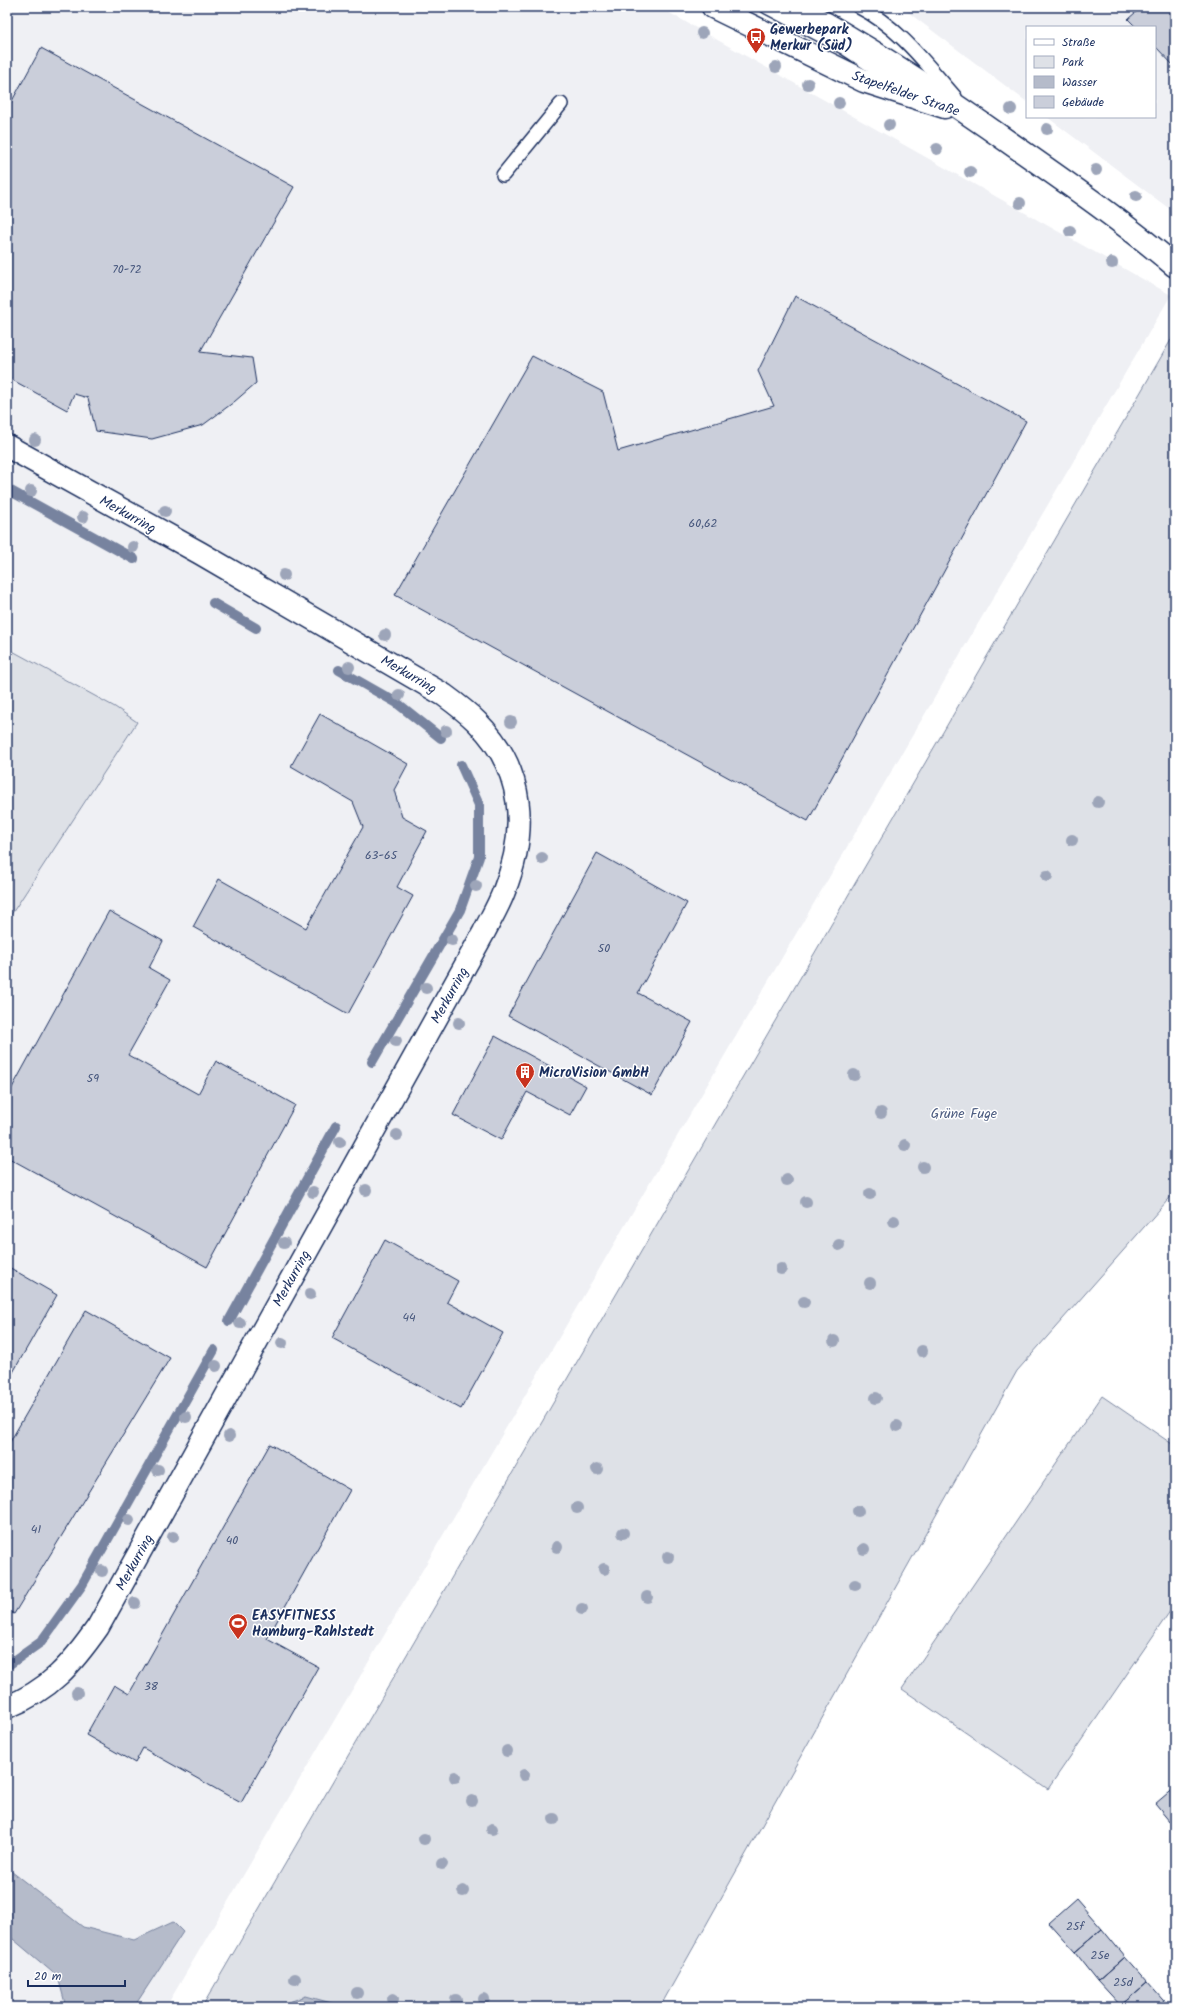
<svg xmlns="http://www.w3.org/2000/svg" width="1182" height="2014" font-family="Kalam,sans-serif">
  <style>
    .built { fill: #eff0f4 }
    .green { fill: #dee1e7; stroke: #7c88a2 }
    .water { fill: #b5bbca; stroke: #77839f }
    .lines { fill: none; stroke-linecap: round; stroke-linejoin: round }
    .stream { stroke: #77839f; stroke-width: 10 }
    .building { fill: #caceda; stroke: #1b2f5e }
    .lane-casing { stroke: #1b2f5e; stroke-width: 16 }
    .street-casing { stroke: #1b2f5e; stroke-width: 25 }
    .secondary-casing { stroke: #1b2f5e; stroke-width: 25 }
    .lane { stroke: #fff; stroke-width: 13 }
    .street { stroke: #fff; stroke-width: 22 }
    .secondary { stroke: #fff; stroke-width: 22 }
    .tree { fill: #9da5b9 }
    .labels { text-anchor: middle; stroke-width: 3; stroke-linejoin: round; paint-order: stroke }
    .number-label { font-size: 12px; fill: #47577d }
    .poi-label { font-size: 14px; font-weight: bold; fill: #1b2f5e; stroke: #fff; text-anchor: start }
    .street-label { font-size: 14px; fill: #1b2f5e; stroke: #fff }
    .park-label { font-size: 14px; fill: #4c5c80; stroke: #fff }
  </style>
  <rect width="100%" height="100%" fill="#fff"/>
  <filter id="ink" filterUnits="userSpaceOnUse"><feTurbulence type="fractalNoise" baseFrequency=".025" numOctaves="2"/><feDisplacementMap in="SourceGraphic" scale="8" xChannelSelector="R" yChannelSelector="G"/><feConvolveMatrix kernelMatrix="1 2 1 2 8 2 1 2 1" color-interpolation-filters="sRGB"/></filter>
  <g filter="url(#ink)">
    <path class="built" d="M7,7H659L1171,295L166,2007H7Z
      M901,7H1175V213L1047,117H1155V27H1027V102Z"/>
    <path class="green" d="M1175,333V1192L1017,1371L660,2007H202Z
      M7,648L115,707L137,722L7,921Z
      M1102,1396L1175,1446V1604L1048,1789L902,1689Z"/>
    <path class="water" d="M7,1868L83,1927L134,1940L173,1922L183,1932L134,2007H66L58,1977L7,1934Z
      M306,1996L346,2007H275Z"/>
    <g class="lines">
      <path class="stream" d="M7,489L134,559
        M213,603L256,628
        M339,670L397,703L441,738
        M372,1062L460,910L479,857V805L461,765
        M229,1321L336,1126
        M7,1666L41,1642L82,1585L214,1350"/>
    </g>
    <path class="building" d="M1131,7H1175V67L1155,46V27H1136L1128,19L1136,12Z
      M41,48L294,187L200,352L252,358L256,383L234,402L203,425L152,439L96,431L88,398L74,394L67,410L7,377V110Z
      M795,296L1026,421L808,821L395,595L532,356L603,392L618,451L774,406L758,371Z
      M320,714L408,764L394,790L402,817L427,831L397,887L413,896L348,1014L193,927L219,879L306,928L363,827L353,802L291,766Z
      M597,853L687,903L638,993L692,1022L652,1095L508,1016Z
      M109,911L163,941L149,968L170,980L128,1055L198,1094L216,1061L295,1105L207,1267L7,1157V1097Z
      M495,1036L586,1086L570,1115L527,1092L501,1140L453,1115Z
      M385,1240L458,1281L447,1302L503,1333L461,1409L332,1338Z
      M7,1266L57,1295L7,1383Z
      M86,1310L170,1358L14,1614L7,1610V1447Z
      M270,1444L350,1490L267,1639L318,1667L241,1803L143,1748L135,1763L86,1735L114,1685L129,1694Z
      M1175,1787V1828L1155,1804Z
      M1076,1899L1102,1929L1075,1952L1049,1923Z
      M1102,1929L1125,1957L1098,1981L1075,1952Z
      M1125,1957L1148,1983L1121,2006L1098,1981Z
      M1148,1983L1169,2007H1121V2006Z"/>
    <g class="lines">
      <defs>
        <path id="lane" d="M767,7L845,48L907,89
          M859,7C899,27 926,64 955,97
          M503,175L561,104"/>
        <path id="street" d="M7,446L200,553L444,695C455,703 467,712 477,722C525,769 528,831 504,891C499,905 491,918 484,932L98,1627C72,1664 50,1690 7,1707"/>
        <path id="secondary" d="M713,7L864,81L945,107
          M796,7C874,49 948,99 1020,150C1073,187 1126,224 1175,266"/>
      </defs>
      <use href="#lane" class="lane-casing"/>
      <use href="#street" class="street-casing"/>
      <use href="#secondary" class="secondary-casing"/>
      <use href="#lane" class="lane"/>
      <use href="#street" class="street"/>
      <use href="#secondary" class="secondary"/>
    </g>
    <g class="tree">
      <circle cx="702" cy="33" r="6"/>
      <circle cx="776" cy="67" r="6"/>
      <circle cx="808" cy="84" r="6"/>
      <circle cx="839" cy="103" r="6"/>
      <circle cx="1011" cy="109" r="6"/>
      <circle cx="889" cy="125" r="6"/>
      <circle cx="1047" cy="129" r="6"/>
      <circle cx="937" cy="149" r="6"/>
      <circle cx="1096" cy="170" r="6"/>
      <circle cx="970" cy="172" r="6"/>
      <circle cx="1136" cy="196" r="6"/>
      <circle cx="1020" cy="203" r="6"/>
      <circle cx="1070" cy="231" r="6"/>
      <circle cx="1112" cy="263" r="6"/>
      <circle cx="35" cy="440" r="6"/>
      <circle cx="31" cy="491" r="6"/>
      <circle cx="165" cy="511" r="6"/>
      <circle cx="83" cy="517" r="6"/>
      <circle cx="133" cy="547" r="6"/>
      <circle cx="284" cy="575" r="6"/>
      <circle cx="385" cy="635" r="6"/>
      <circle cx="349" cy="667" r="6"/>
      <circle cx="399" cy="695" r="6"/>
      <circle cx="511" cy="722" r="6"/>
      <circle cx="446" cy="731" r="6"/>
      <circle cx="1098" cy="802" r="6"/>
      <circle cx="1072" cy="840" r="6"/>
      <circle cx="542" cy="858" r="6"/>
      <circle cx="1047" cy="876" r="6"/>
      <circle cx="476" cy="886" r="6"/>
      <circle cx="452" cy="940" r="6"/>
      <circle cx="426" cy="988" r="6"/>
      <circle cx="459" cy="1023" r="6"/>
      <circle cx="396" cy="1041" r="6"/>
      <circle cx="854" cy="1075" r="6"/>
      <circle cx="881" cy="1113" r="6"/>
      <circle cx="397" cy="1135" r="6"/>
      <circle cx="340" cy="1142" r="6"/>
      <circle cx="905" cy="1145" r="6"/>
      <circle cx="923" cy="1167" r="6"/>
      <circle cx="787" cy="1180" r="6"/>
      <circle cx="366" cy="1190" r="6"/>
      <circle cx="313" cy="1192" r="6"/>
      <circle cx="870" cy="1194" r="6"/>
      <circle cx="806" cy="1202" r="6"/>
      <circle cx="894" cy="1221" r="6"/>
      <circle cx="284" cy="1243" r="6"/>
      <circle cx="839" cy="1245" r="6"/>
      <circle cx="781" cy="1269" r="6"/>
      <circle cx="870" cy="1283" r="6"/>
      <circle cx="310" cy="1294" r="6"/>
      <circle cx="804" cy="1302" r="6"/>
      <circle cx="240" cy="1323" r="6"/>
      <circle cx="834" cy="1341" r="6"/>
      <circle cx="282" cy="1343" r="6"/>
      <circle cx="922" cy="1351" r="6"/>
      <circle cx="216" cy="1366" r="6"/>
      <circle cx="876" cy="1398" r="6"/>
      <circle cx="186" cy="1417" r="6"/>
      <circle cx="897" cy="1426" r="6"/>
      <circle cx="229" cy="1436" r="6"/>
      <circle cx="597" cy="1469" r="6"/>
      <circle cx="158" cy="1470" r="6"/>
      <circle cx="577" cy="1508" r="6"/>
      <circle cx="858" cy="1511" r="6"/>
      <circle cx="129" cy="1520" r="6"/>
      <circle cx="623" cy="1533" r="6"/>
      <circle cx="173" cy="1537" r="6"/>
      <circle cx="557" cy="1547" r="6"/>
      <circle cx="864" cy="1549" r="6"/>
      <circle cx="668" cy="1557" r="6"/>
      <circle cx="604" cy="1569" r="6"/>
      <circle cx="102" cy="1571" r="6"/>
      <circle cx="855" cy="1585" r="6"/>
      <circle cx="647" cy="1597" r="6"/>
      <circle cx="135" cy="1603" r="6"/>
      <circle cx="582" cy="1609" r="6"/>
      <circle cx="77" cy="1693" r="6"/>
      <circle cx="507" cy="1751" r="6"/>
      <circle cx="524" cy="1775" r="6"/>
      <circle cx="455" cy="1777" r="6"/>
      <circle cx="472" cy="1801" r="6"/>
      <circle cx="554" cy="1819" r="6"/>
      <circle cx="492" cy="1829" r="6"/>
      <circle cx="424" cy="1839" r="6"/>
      <circle cx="442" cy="1864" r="6"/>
      <circle cx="463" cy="1891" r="6"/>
      <circle cx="295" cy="1979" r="6"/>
      <circle cx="357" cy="1993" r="6"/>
      <circle cx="393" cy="1999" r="6"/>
      <circle cx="484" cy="1999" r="6"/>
      <circle cx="456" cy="2000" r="6"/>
    </g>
  </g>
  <defs>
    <symbol id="bus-pin" viewBox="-11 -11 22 30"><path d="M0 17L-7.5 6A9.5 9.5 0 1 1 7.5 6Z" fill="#c8321e" stroke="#fff"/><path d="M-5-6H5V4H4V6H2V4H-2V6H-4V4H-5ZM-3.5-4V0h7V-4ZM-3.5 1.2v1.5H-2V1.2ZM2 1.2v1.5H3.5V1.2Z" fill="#fff"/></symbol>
    <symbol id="building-pin" viewBox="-11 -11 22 30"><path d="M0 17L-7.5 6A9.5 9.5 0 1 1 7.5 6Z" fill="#c8321e" stroke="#fff"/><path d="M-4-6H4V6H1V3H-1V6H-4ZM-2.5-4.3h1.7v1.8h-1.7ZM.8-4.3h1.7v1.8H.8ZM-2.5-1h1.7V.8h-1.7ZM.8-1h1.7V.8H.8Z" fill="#fff"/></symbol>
    <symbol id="stadium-pin" viewBox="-11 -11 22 30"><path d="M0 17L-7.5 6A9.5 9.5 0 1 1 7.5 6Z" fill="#c8321e" stroke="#fff"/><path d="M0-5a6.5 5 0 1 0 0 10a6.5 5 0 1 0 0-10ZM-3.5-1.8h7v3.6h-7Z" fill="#fff"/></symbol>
  </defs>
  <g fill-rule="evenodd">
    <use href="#bus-pin" x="745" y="26" width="22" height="30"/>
    <use href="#building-pin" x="514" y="1061" width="22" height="30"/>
    <use href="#stadium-pin" x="227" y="1612" width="22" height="30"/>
  </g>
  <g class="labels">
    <g class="number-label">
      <text x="127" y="273">70-72</text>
      <text x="703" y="527">60,62</text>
      <text x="381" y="859">63-65</text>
      <text x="604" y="952">50</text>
      <text x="93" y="1082">59</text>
      <text x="409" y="1321">44</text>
      <text x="36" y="1533">41</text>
      <text x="232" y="1544">40</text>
      <text x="151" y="1690">38</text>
      <text x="1075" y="1930">25f</text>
      <text x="1100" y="1959">25e</text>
      <text x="1123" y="1986">25d</text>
    </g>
    <g class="poi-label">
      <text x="770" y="34">Gewerbepark<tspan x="770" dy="16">Merkur (Süd)</tspan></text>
      <text x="539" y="1077">MicroVision GmbH</text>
      <text x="252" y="1620">EASYFITNESS<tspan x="252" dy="16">Hamburg-Rahlstedt</tspan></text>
    </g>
    <g class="street-label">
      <text transform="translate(906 93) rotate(19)" y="5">Stapelfelder Straße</text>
      <text transform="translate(128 514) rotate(29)" y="5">Merkurring</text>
      <text transform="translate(409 674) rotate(30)" y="5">Merkurring</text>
      <text transform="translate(449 995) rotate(-61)" y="5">Merkurring</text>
      <text transform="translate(291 1278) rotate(-61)" y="5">Merkurring</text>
      <text transform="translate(134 1562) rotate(-61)" y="5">Merkurring</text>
    </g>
    <g class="park-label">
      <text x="964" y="1118">Grüne Fuge</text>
    </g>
  </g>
  <rect width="1182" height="2014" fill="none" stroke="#fff" stroke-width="24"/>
  <rect x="12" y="12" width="1158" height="1990" fill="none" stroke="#1b2f5e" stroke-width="1.5" filter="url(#ink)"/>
  <rect x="1026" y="26" width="130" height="92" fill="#ffffff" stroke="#a4acbf"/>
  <rect x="1034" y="39" width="20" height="6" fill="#ffffff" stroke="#a4acbf"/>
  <text x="1062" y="46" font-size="12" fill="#1b2f5e">Straße</text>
  <rect x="1034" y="56" width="20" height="12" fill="#dee1e7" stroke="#a4acbf"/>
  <text x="1062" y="66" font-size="12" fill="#1b2f5e">Park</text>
  <rect x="1034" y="76" width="20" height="12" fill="#b5bbca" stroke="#a4acbf"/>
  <text x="1062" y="86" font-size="12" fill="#1b2f5e">Wasser</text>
  <rect x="1034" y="96" width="20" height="12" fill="#caceda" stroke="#a4acbf"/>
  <text x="1062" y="106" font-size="12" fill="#1b2f5e">Gebäude</text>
  <path d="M28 1980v6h97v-6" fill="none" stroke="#1b2f5e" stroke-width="2"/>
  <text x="34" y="1980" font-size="12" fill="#1b2f5e" stroke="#ffffff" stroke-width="3" paint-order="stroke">20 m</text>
</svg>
